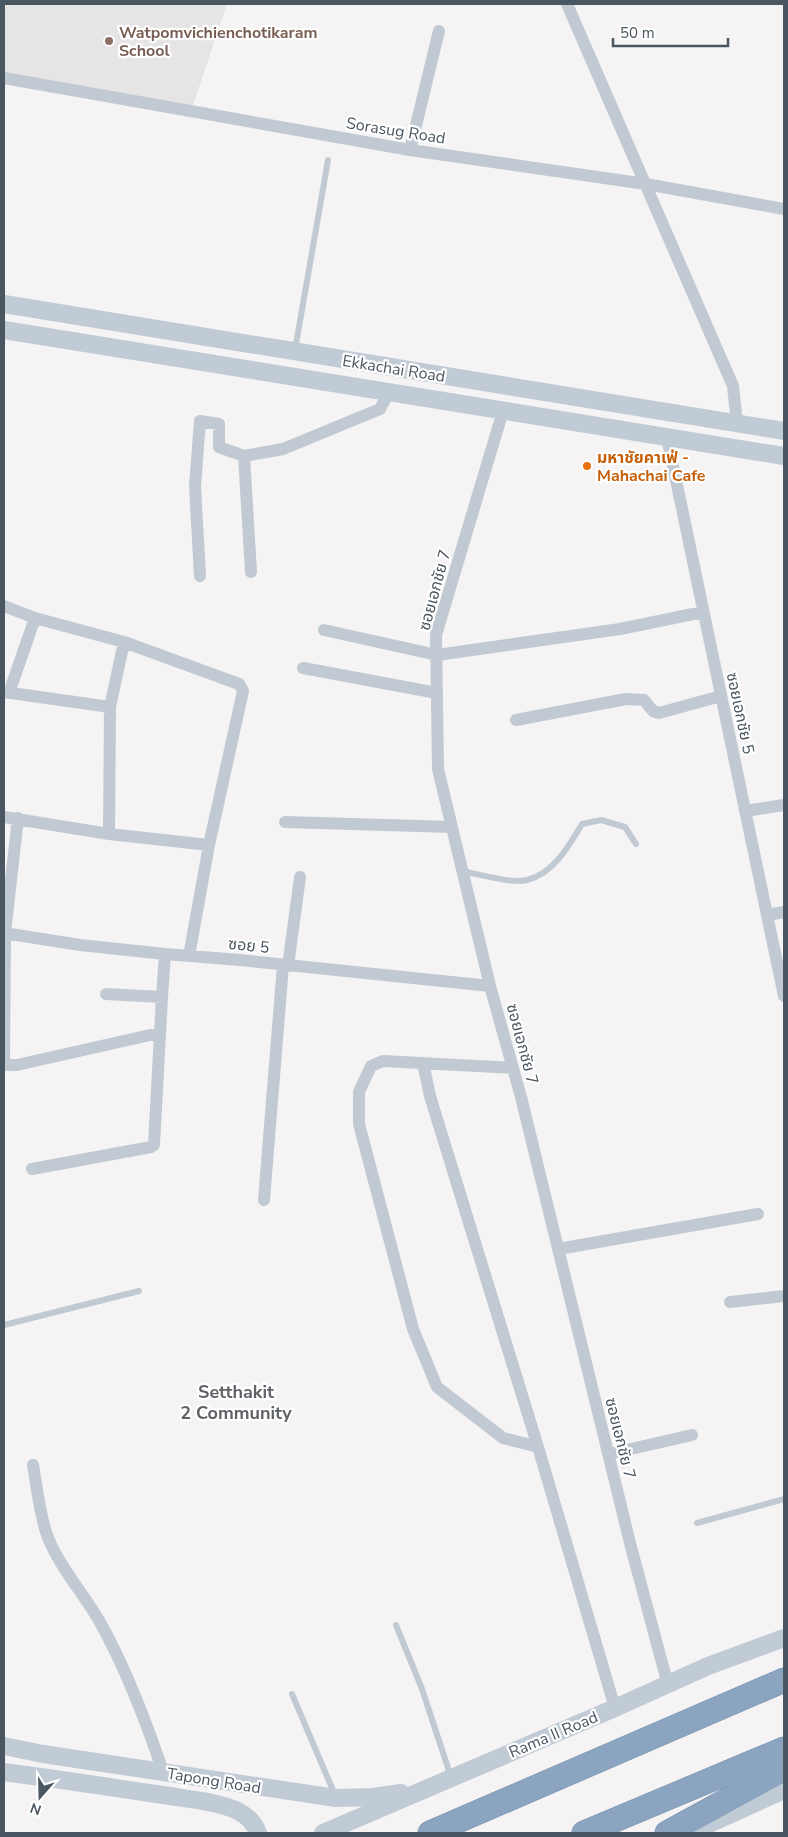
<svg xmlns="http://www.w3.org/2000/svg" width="788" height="1837" font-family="'Nunito Sans','Noto Sans Thai',sans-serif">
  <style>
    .education { fill: #e6e4e5 }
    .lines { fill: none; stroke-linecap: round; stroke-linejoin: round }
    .highway-casing { stroke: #7690ad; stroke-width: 25 }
    .lane { stroke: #c1cad2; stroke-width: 6 }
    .street { stroke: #c1cad2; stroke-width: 12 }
    .secondary { stroke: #c1cbd6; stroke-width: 18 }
    .highway { stroke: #8ba5c1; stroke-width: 24 }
    .education-dot { fill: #8d6e63; stroke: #fff; stroke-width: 2 }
    .food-dot { fill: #e8710a; stroke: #fff; stroke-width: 2 }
    .labels { text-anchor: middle; stroke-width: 4.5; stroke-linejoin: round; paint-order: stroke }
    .education-label { font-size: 16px; font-weight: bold; fill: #785e54; stroke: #fff; text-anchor: start }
    .street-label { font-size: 16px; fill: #4a5661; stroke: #fff }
    .food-label { font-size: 16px; font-weight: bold; fill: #c56008; stroke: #fff; text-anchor: start }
    .neighbourhood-label { font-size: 18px; font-weight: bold; fill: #5f6368; stroke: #fff }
  </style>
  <rect width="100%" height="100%" fill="#f5f3f3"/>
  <path class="education" d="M4,4H227L191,111L4,78Z"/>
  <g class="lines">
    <defs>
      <path id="highway" d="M430,1833L784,1680
        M584,1833L784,1749
        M667,1833L784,1769"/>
    </defs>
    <use href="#highway" class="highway-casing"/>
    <path class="lane" d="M295,350L328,160
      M462,871C478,874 512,884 527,880C553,874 569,846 582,824L601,820L625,827L636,844
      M4,1325L139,1291
      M697,1523L784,1499
      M396,1625L422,1689L451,1777
      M292,1694L335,1795"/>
    <path class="street" d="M567,4L733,386L737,424
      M4,78L410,150L646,184L784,209
      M410,150L439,31
      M503,411L436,635L438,769L490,986L521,1097L631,1547L668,1685
      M667,437L784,996
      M244,456L251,572
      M200,576L195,486L200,421L219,424V447L244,456L283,449L380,409L389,392
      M4,606L35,618
      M324,630L437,655L620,629L703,612
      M303,668L437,693
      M4,692L110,707
      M9,693L35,618L124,642L239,684L243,691L209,845L189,956
      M516,720L626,699L644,700L653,711L659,713L721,696
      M745,811L784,805
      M4,817L109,834L209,845
      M18,818L5,933L4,1060L8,1065H17L159,1033
      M285,822L452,827
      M109,834L110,707L124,642
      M767,915L784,912
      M4,933L80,945L165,954L240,960L490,986
      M288,966L300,877
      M162,997L165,954
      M423,1063L430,1096L538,1447L615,1708
      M513,1068L383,1061L371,1066L359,1092V1124L413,1329L437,1387L503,1438L538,1447
      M32,1169L151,1147L154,1145L162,997L106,994
      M264,1200L283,965
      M558,1249L758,1214
      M730,1302L784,1296
      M609,1454L692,1435
      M33,1465C37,1487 39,1510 46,1532C56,1563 85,1595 101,1624C127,1671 146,1721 163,1772"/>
    <path class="secondary" d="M4,304L784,431
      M4,330L784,456
      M4,1746L43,1754L336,1798L373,1797L401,1793
      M4,1772C57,1779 110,1787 163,1795C187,1799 216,1801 238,1811C247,1816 255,1824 258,1833
      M323,1833L615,1708L708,1666L784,1638
      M689,1833L784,1790"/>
    <use href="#highway" class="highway"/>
  </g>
  <circle class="education-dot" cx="109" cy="41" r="5"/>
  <circle class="food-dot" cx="587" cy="466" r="5"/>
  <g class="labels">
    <g class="education-label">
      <text x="119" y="38">Watpomvichienchotikaram<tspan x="119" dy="18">School</tspan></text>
    </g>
    <g class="street-label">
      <text transform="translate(396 130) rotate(9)" y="6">Sorasug Road</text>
      <text transform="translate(394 368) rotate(9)" y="6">Ekkachai Road</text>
      <text transform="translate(434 590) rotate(-75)" y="6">ซอยเอกชัย 7</text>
      <text transform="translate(741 713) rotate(78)" y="6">ซอยเอกชัย 5</text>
      <text transform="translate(249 945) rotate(6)" y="6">ซอย 5</text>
      <text transform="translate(523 1044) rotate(75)" y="6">ซอยเอกชัย 7</text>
      <text transform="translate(621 1438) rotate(76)" y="6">ซอยเอกชัย 7</text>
      <text transform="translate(553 1734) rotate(-23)" y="6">Rama II Road</text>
      <text transform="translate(214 1780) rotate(9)" y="6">Tapong Road</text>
    </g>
    <g class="food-label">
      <text x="597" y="463">มหาชัยคาเฟ่ -<tspan x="597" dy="18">Mahachai Cafe</tspan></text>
    </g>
    <g class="neighbourhood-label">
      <text x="236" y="1398">Setthakit<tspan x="236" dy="21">2 Community</tspan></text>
    </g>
  </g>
  <rect width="788" height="1837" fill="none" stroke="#4a5661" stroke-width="10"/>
  <g transform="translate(40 1797) rotate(200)" stroke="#ffffff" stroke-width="4" paint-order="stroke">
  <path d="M0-4L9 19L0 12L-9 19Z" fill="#4a5661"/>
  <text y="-8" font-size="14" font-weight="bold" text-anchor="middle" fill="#4a5661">N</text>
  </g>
  <path d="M613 38v8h115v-8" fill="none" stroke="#4a5661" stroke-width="2.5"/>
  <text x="620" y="38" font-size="15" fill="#4a5661" stroke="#ffffff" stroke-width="4" paint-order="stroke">50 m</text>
</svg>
